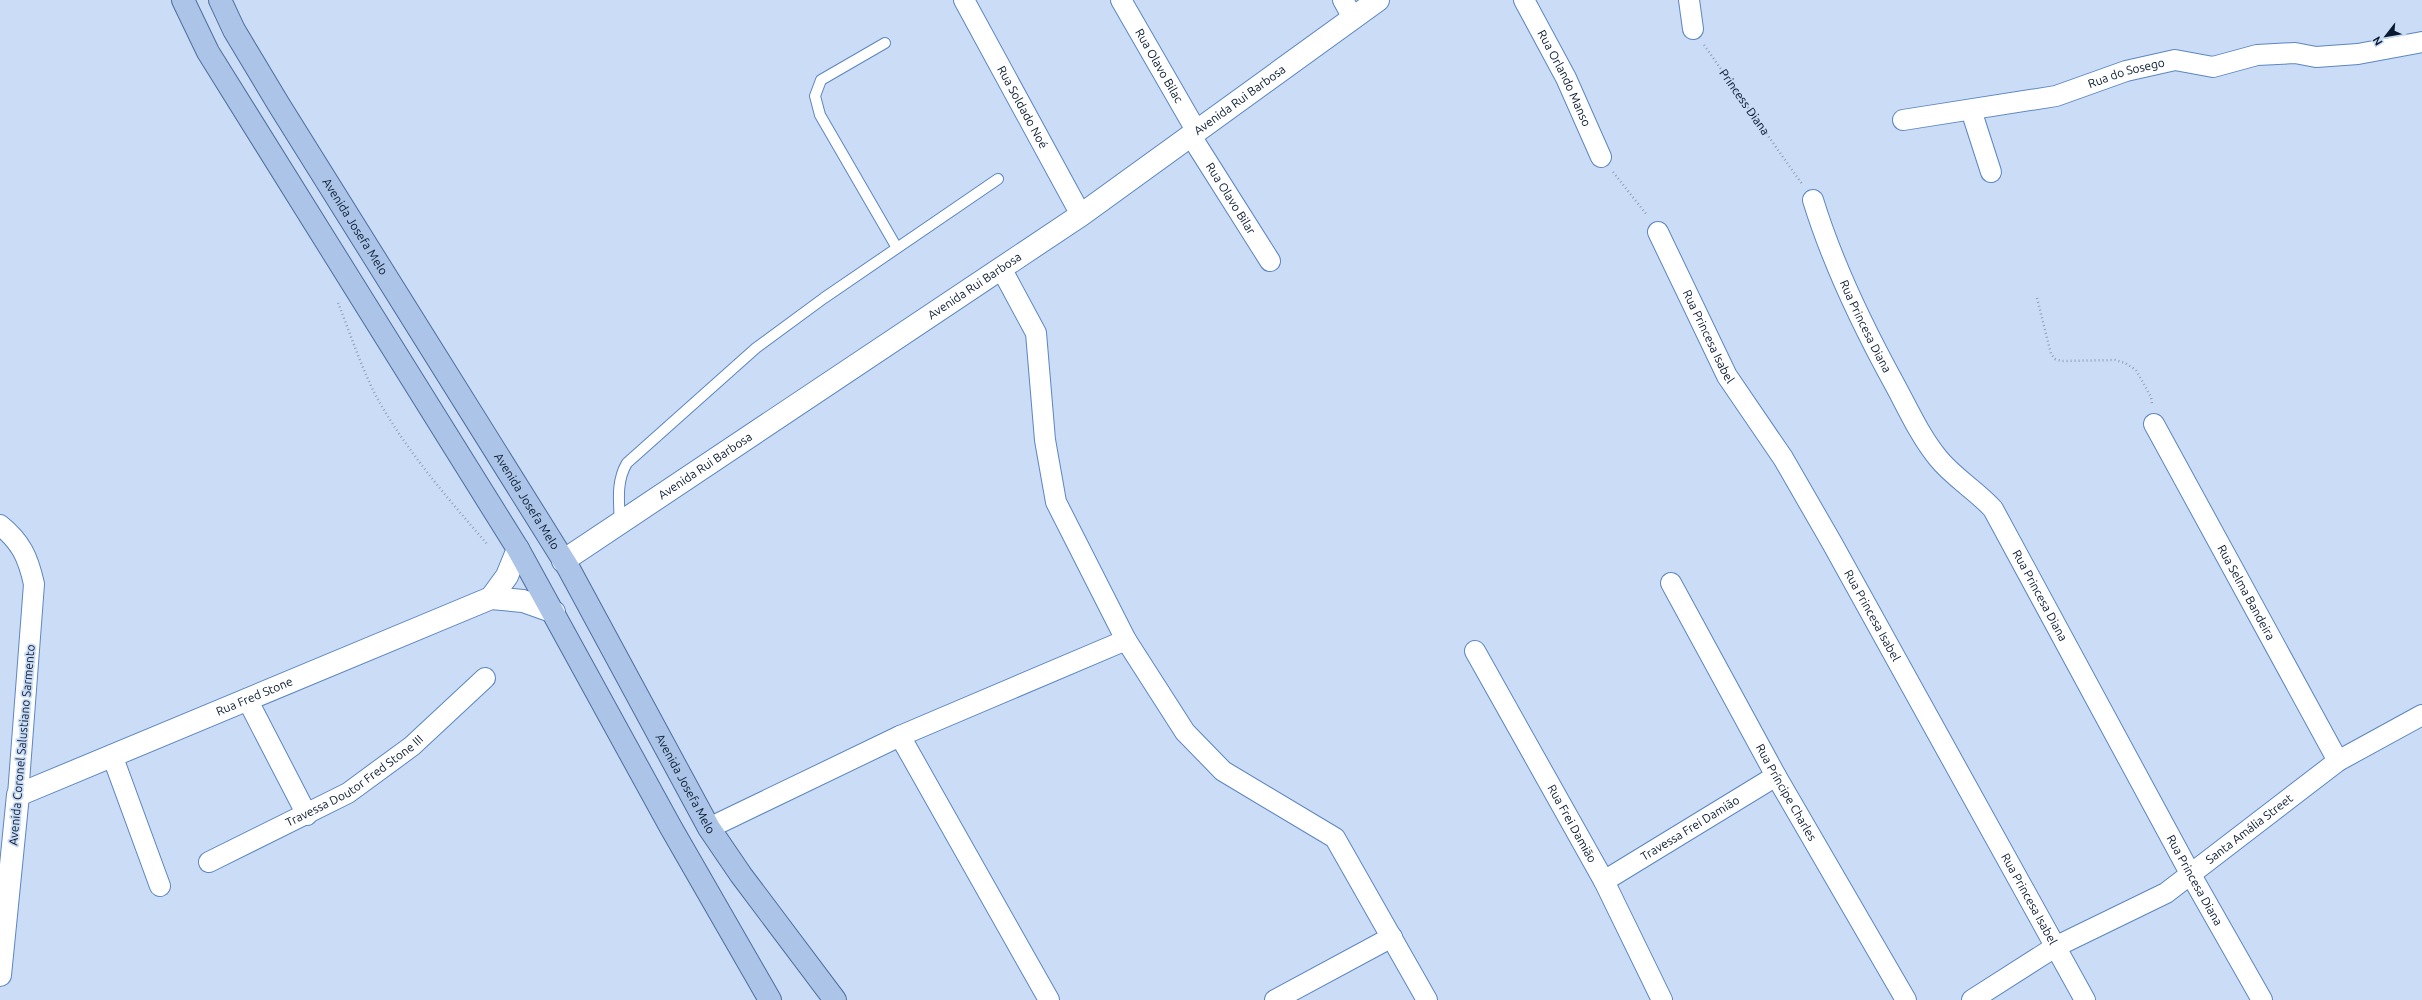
<svg xmlns="http://www.w3.org/2000/svg" width="2422" height="1000" font-family="Ubuntu,sans-serif">
  <style>
    .lines { fill: none; stroke-linecap: round; stroke-linejoin: round }
    .service-casing { stroke: #5c86c2; stroke-width: 12 }
    .minor-casing { stroke: #5c86c2; stroke-width: 22 }
    .tertiary-casing { stroke: #5c86c2; stroke-width: 24 }
    .primary-casing { stroke: #4e6e9d; stroke-width: 24 }
    .path { stroke: #90a1bb; stroke-width: 2.5; stroke-dasharray: 1 3; stroke-linecap: butt }
    .service { stroke: #fff; stroke-width: 10 }
    .minor { stroke: #fff; stroke-width: 20 }
    .tertiary { stroke: #fff; stroke-width: 22 }
    .primary { stroke: #abc4e7; stroke-width: 22 }
    .labels { text-anchor: middle; stroke-width: 3.5; stroke-linejoin: round; paint-order: stroke }
    .street-label { font-size: 12px; fill: #081930; stroke: #cadcf6 }
  </style>
  <rect width="100%" height="100%" fill="#cadcf6"/>
  <g class="lines">
    <defs>
      <path id="service" d="M885,43L821,80L815,96L820,115L897,248
        M620,523C619,502 616,481 627,463L756,348L824,298L998,179"/>
      <g id="minor">
        <path id="s2" d="M964,0L1081,215"/>
        <path id="s3" d="M1121,0L1197,132"/>
        <path d="M1343,0L1353,18"/>
        <path id="s4" d="M1524,0L1566,78L1601,157"/>
        <path d="M1689,0L1693,29"/>
        <path d="M1971,110L1991,172"/>
        <path id="s5" d="M1903,120L2056,96L2126,71L2175,60L2213,67L2257,55L2295,53L2316,57L2358,54L2422,42"/>
        <path id="s6" d="M1191,136L1270,261"/>
        <path id="s7" d="M1813,200C1833,265 1862,325 1895,385C1908,409 1920,436 1938,458C1954,478 1976,490 1993,509L2191,875L2262,1000"/>
        <path id="s8" d="M1658,232L1727,376L1783,458L1832,543L2085,1000"/>
        <path d="M1001,268L1036,333L1045,440L1056,502L1126,640L1185,732L1223,771L1335,838L1427,1000"/>
        <path id="s9" d="M2154,424L2338,761"/>
        <path d="M0,525C21,542 28,557 34,584L18,795"/>
        <path id="s10" d="M1671,583L1776,776L1906,1000"/>
        <path id="s11" d="M1475,651L1604,881L1662,1000"/>
        <path d="M247,699L307,815"/>
        <path d="M900,736L1049,1000"/>
        <path d="M112,755L160,886"/>
        <path d="M709,828L900,736L1126,640"/>
        <path id="s12" d="M209,862L348,793L412,746L485,678"/>
        <path id="s13" d="M1604,881L1776,776"/>
        <path d="M1275,1000L1392,937"/>
        <path id="s14" d="M1972,1000L2055,947L2166,893L2338,761L2422,715"/>
      </g>
      <g id="tertiary">
        <path id="s15" d="M563,561L1081,215L1378,0"/>
        <path d="M491,598L507,576L518,549"/>
        <path id="s16" d="M0,975L18,795L491,598L523,601L554,612"/>
      </g>
      <g id="primary">
        <path d="M183,0L208,52L518,549L670,826L770,1000"/>
        <path id="s17" d="M220,0L234,30L279,105L569,569L709,828L741,875L835,1000"/>
      </g>
    </defs>
    <use href="#service" class="service-casing"/>
    <use href="#minor" class="minor-casing"/>
    <use href="#tertiary" class="tertiary-casing"/>
    <use href="#primary" class="primary-casing"/>
    <g class="path">
      <path id="s1" d="M1704,45L1802,184"/>
      <path d="M1613,172L1647,215"/>
      <path d="M2037,298L2051,354L2055,359L2061,361L2115,360L2125,363L2136,370L2151,397L2152,404"/>
      <path d="M338,303C351,335 364,376 381,405C411,456 449,500 488,545"/>
    </g>
    <use href="#service" class="service"/>
    <use href="#minor" class="minor"/>
    <use href="#tertiary" class="tertiary"/>
    <use href="#primary" class="primary"/>
  </g>
  <g class="labels">
    <g class="street-label">
      <text dy="4" stroke="none"><textPath href="#s3" startOffset="76">Rua Olavo Bilac</textPath></text>
      <text dy="4" stroke="none"><textPath href="#s5" startOffset="229">Rua do Sosego</textPath></text>
      <text dy="4" stroke="none"><textPath href="#s4" startOffset="88">Rua Orlando Manso</textPath></text>
      <text dy="4" stroke="none"><textPath href="#s15" startOffset="819">Avenida Rui Barbosa</textPath></text>
      <text dy="4" stroke="none"><textPath href="#s1" startOffset="70">Princess Diana</textPath></text>
      <text dy="4" stroke="none"><textPath href="#s2" startOffset="122">Rua Soldado Noé</textPath></text>
      <text dy="4" stroke="none"><textPath href="#s6" startOffset="74">Rua Olavo Bilar</textPath></text>
      <text dy="4" stroke="none"><textPath href="#s17" startOffset="264">Avenida Josefa Melo</textPath></text>
      <text dy="4" stroke="none"><textPath href="#s15" startOffset="495">Avenida Rui Barbosa</textPath></text>
      <text dy="4" stroke="none"><textPath href="#s7" startOffset="137">Rua Princesa Diana</textPath></text>
      <text dy="4" stroke="none"><textPath href="#s8" startOffset="116">Rua Princesa Isabel</textPath></text>
      <text dy="4" stroke="none"><textPath href="#s15" startOffset="171">Avenida Rui Barbosa</textPath></text>
      <text dy="4" stroke="none"><textPath href="#s17" startOffset="588">Avenida Josefa Melo</textPath></text>
      <text dy="4" stroke="none"><textPath href="#s9" startOffset="192">Rua Selma Bandeira</textPath></text>
      <text dy="4" stroke="none"><textPath href="#s7" startOffset="461">Rua Princesa Diana</textPath></text>
      <text dy="4" stroke="none"><textPath href="#s8" startOffset="440">Rua Princesa Isabel</textPath></text>
      <text dy="4" stroke="none"><textPath href="#s16" startOffset="437">Rua Fred Stone</textPath></text>
      <text transform="translate(22 745) rotate(-85)" y="4">Avenida Coronel Salustiano Sarmento</text>
      <text dy="4" stroke="none"><textPath href="#s12" startOffset="167">Travessa Doutor Fred Stone III</textPath></text>
      <text dy="4" stroke="none"><textPath href="#s17" startOffset="912">Avenida Josefa Melo</textPath></text>
      <text dy="4" stroke="none"><textPath href="#s10" startOffset="239">Rua Príncipe Charles</textPath></text>
      <text dy="4" stroke="none"><textPath href="#s11" startOffset="198">Rua Frei Damião</textPath></text>
      <text dy="4" stroke="none"><textPath href="#s13" startOffset="101">Travessa Frei Damião</textPath></text>
      <text dy="4" stroke="none"><textPath href="#s14" startOffset="327">Santa Amália Street</textPath></text>
      <text dy="4" stroke="none"><textPath href="#s7" startOffset="785">Rua Princesa Diana</textPath></text>
      <text dy="4" stroke="none"><textPath href="#s8" startOffset="764">Rua Princesa Isabel</textPath></text>
    </g>
  </g>
  <g transform="translate(2386 36) rotate(239)" stroke="#cadcf6" stroke-width="3" paint-order="stroke">
  <path d="M0-3L7 15L0 10L-7 15Z" fill="#081930"/>
  <text y="-6" font-size="11" font-weight="bold" text-anchor="middle" fill="#081930">N</text>
  </g>
</svg>
